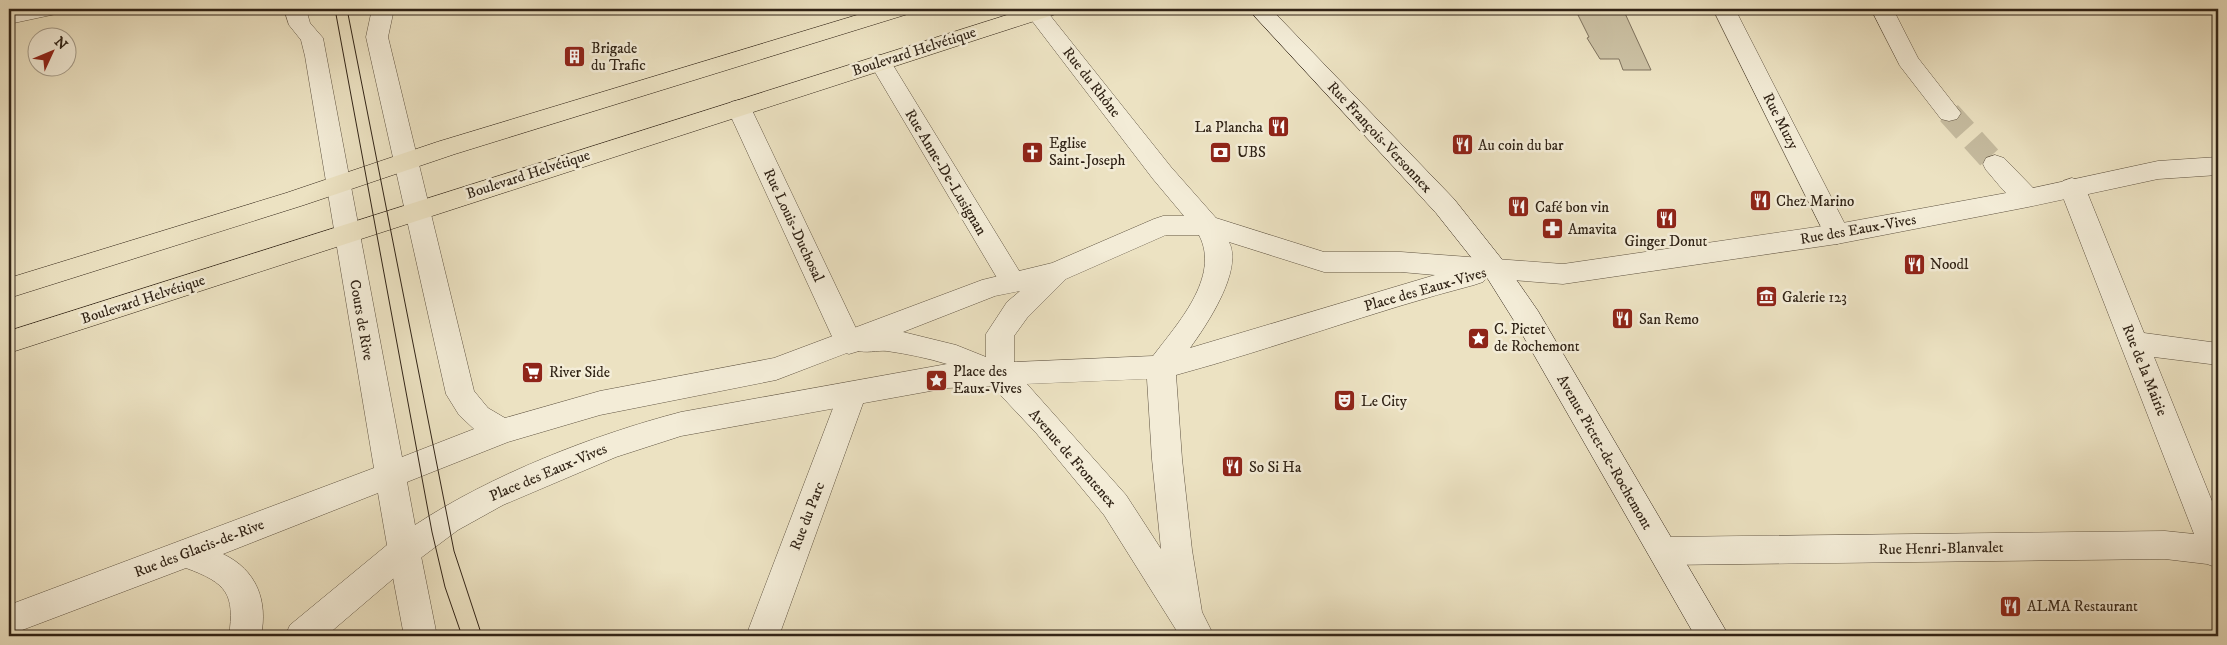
<svg xmlns="http://www.w3.org/2000/svg" width="2227" height="645" font-family="'IM FELL DW Pica',serif">
  <style>
    .green { fill: #ccc2a5; stroke: #7e725e }
    .lines { fill: none; stroke-linecap: round; stroke-linejoin: round }
    .minor-tunnel { stroke: #c6bca0; stroke-width: 24; stroke-dasharray: 24 12; stroke-linecap: butt }
    .minor-casing { stroke: #5f5341; stroke-width: 1 }
    .tertiary-casing { stroke: #5f5341; stroke-width: 1 }
    .secondary-casing { stroke: #302316; stroke-width: 1 }
    .primary-casing { stroke: #302316; stroke-width: 1 }
    .minor { fill: #f3ecd7; fill-rule: evenodd }
    .tertiary { fill: #f3ecd7; fill-rule: evenodd }
    .secondary { fill: #f3ecd7; fill-rule: evenodd }
    .primary { fill: #ece2c2; fill-rule: evenodd }
    .tram { stroke: #302316; stroke-width: 1 }
    .labels { text-anchor: middle; stroke-width: 5; stroke-linejoin: round; paint-order: stroke }
    .poi-label { font-size: 15px; fill: #302316; stroke: #f3ecd7; text-anchor: start }
    .street-label { font-size: 15px; fill: #302316; stroke: #f3ecd7 }
  </style>
  <rect width="100%" height="100%" fill="#ece2c2"/>
  <filter id="stains"><feTurbulence type="fractalNoise" baseFrequency=".004" numOctaves="4"/><feColorMatrix values="0 0 0 0 .2 0 0 0 0 .09 0 0 0 0 .02 0 0 0 .5 -.17"/></filter>
  <radialGradient id="worn" r=".72"><stop offset=".6" stop-color="#630" stop-opacity="0"/><stop offset="1" stop-color="#630" stop-opacity=".3"/></radialGradient>
  <path class="green" d="M1575,9H1623L1651,70H1623L1619,59H1600L1587,38L1589,37Z"/>
  <g class="lines">
    <path class="minor-tunnel" d="M1949,113L1995,164"/>
    <defs>
      <path id="minor" d="M1713,9H1735L1850,234L1846,241L1837,244L1828,241Z
        M1871,9H1893L1918,58L1961,113L1957,119L1949,121L1941,119L1900,66Z
        M880,55L888,57L1021,274L1025,281L1021,288L1012,291L1003,288L869,62L872,57Z
        M739,100L747,102L751,108L863,343L859,351L849,354L839,351L835,343L727,108L731,102Z
        M1995,155L2004,158L2037,192L2041,198L2037,204C2015,211 2000,185 1986,170L1983,164L1986,158Z
        M2072,178L2081,181L2085,187L2144,333L2218,343V365L2154,357L2218,516V568L2207,564L2165,559L1664,565L1653,561L1648,551L1653,541L1664,537L2165,531L2194,534L2059,187L2063,181Z
        M852,383L862,387L866,395L779,636H746L838,395L842,387Z
        M404,537L415,541L420,551L437,636H404L388,551L393,541Z"/>
      <path id="tertiary" d="M15,9H59L56,14L9,24V10Z
        M284,9H306L310,23L323,38L402,457L474,429L459,415L446,394L366,37L372,9H394L388,37L474,391L488,408L505,418L600,391L774,358L982,280L1052,263L1154,219L1163,216H1184L1153,179L1023,9H1045L1171,167L1216,218L1324,252H1401L1563,264L1837,224L2028,189L2158,161L2218,157V175L2158,179L2028,207L1837,244L1563,284L1486,278L1483,282L1474,285C1373,311 1276,348 1176,375L1182,459L1192,550L1202,612L1214,636H1180L1104,515L1037,434L992,386L947,388L681,436L616,457L503,505L458,530L394,578L326,636H285L290,625L387,545L378,493L223,554C257,570 268,601 261,636H229C235,594 227,583 186,568L9,635V605L374,468L305,56L301,40L289,25ZM1166,235H1199C1221,277 1177,324 1153,356L1014,362V336L1027,318L1066,279ZM1229,242L1324,272H1401L1435,275L1190,348C1206,326 1244,270 1229,242ZM1020,291L1007,302L986,334V357L956,345L903,332L995,296ZM855,350C867,354 876,350 887,351C908,354 927,358 947,364L681,412C593,435 491,475 415,525L407,482L508,442L600,415L776,380ZM1147,379L1152,459L1161,549L1126,495L1027,384Z"/>
      <path id="secondary" d="M1248,9H1271L1454,199L1504,262L1538,311L1729,636H1695L1518,327L1486,276L1436,213Z"/>
      <path id="primary" d="M877,9H911L908,14L455,154L304,205L9,298V278L286,193L437,142Z
        M1026,9H1059L1056,14L9,353V331Z"/>
    </defs>
    <use href="#minor" class="minor-casing"/>
    <use href="#tertiary" class="tertiary-casing"/>
    <use href="#secondary" class="secondary-casing"/>
    <use href="#primary" class="primary-casing"/>
    <use href="#minor" class="minor"/>
    <use href="#tertiary" class="tertiary"/>
    <use href="#secondary" class="secondary"/>
    <use href="#primary" class="primary"/>
    <path class="tram" d="M335,9L432,532L445,587L462,636
      M347,9L454,551L482,636"/>
  </g>
  <defs>
    <symbol id="building-square" viewBox="-11 -11 22 22"><rect x="-9" y="-9" width="18" height="18" rx="4" fill="#8f2418" stroke="#f3ecd7"/><path d="M-4-6H4V6H1V3H-1V6H-4ZM-2.5-4.3h1.7v1.8h-1.7ZM.8-4.3h1.7v1.8H.8ZM-2.5-1h1.7V.8h-1.7ZM.8-1h1.7V.8H.8Z" fill="#fff"/></symbol>
    <symbol id="restaurant-square" viewBox="-11 -11 22 22"><rect x="-9" y="-9" width="18" height="18" rx="4" fill="#8f2418" stroke="#f3ecd7"/><path d="M-5-6h1v4h1v-4h1v4h1v-4h1v5L-1.5 .5V6h-2V.5L-5-1ZM5-6V6H3V1.5H1.5Q1.5-4 5-6Z" fill="#fff"/></symbol>
    <symbol id="church-square" viewBox="-11 -11 22 22"><rect x="-9" y="-9" width="18" height="18" rx="4" fill="#8f2418" stroke="#f3ecd7"/><path d="M-1.2-6h2.4v3.5h3.3v2.4h-3.3V6h-2.4V-.1h-3.3v-2.4h3.3Z" fill="#fff"/></symbol>
    <symbol id="bank-square" viewBox="-11 -11 22 22"><rect x="-9" y="-9" width="18" height="18" rx="4" fill="#8f2418" stroke="#f3ecd7"/><path d="M-6-4H6V4H-6ZM0-2.3a2.3 2.3 0 1 0 0 4.6a2.3 2.3 0 1 0 0-4.6Z" fill="#fff"/></symbol>
    <symbol id="pharmacy-square" viewBox="-11 -11 22 22"><rect x="-9" y="-9" width="18" height="18" rx="4" fill="#8f2418" stroke="#f3ecd7"/><path d="M-2-6h4v4h4v4h-4v4h-4v-4h-4v-4h4Z" fill="#fff"/></symbol>
    <symbol id="museum-square" viewBox="-11 -11 22 22"><rect x="-9" y="-9" width="18" height="18" rx="4" fill="#8f2418" stroke="#f3ecd7"/><path d="M0-6L6-3V-2H-6V-3ZM-5-1h2V3h-2ZM-1-1h2V3h-2ZM3-1h2V3H3ZM-6 4H6V6H-6Z" fill="#fff"/></symbol>
    <symbol id="sight-square" viewBox="-11 -11 22 22"><rect x="-9" y="-9" width="18" height="18" rx="4" fill="#8f2418" stroke="#f3ecd7"/><path d="M0-6L1.8-2.2L6-1.7L2.9 1.2L3.7 5.4L0 3.3L-3.7 5.4L-2.9 1.2L-6-1.7L-1.8-2.2Z" fill="#fff"/></symbol>
    <symbol id="supermarket-square" viewBox="-11 -11 22 22"><rect x="-9" y="-9" width="18" height="18" rx="4" fill="#8f2418" stroke="#f3ecd7"/><path d="M-6-5.5h2.5l.6 2H6L4.5 2H-2.5L-4.4-4H-6ZM-1.5 3.2a1.3 1.3 0 1 0 .1 0ZM3 3.2a1.3 1.3 0 1 0 .1 0Z" fill="#fff"/></symbol>
    <symbol id="theatre-square" viewBox="-11 -11 22 22"><rect x="-9" y="-9" width="18" height="18" rx="4" fill="#8f2418" stroke="#f3ecd7"/><path d="M-5-5.5Q0-4 5-5.5V0Q5 5 0 6Q-5 5-5 0ZM-3.3-2.5H-1v1.5H-3.3ZM1-2.5H3.3v1.5H1ZM-2.8 1Q0 5.5 2.8 1Z" fill="#fff"/></symbol>
  </defs>
  <g fill-rule="evenodd">
    <use href="#building-square" x="562" y="44" width="25" height="25"/>
    <use href="#restaurant-square" x="1266" y="114" width="25" height="25"/>
    <use href="#restaurant-square" x="1450" y="132" width="25" height="25"/>
    <use href="#church-square" x="1020" y="140" width="25" height="25"/>
    <use href="#bank-square" x="1208" y="140" width="25" height="25"/>
    <use href="#restaurant-square" x="1748" y="188" width="25" height="25"/>
    <use href="#restaurant-square" x="1506" y="194" width="25" height="25"/>
    <use href="#restaurant-square" x="1654" y="206" width="25" height="25"/>
    <use href="#pharmacy-square" x="1540" y="216" width="25" height="25"/>
    <use href="#restaurant-square" x="1902" y="252" width="25" height="25"/>
    <use href="#museum-square" x="1754" y="284" width="25" height="25"/>
    <use href="#restaurant-square" x="1610" y="306" width="25" height="25"/>
    <use href="#sight-square" x="1466" y="326" width="25" height="25"/>
    <use href="#supermarket-square" x="520" y="360" width="25" height="25"/>
    <use href="#sight-square" x="924" y="368" width="25" height="25"/>
    <use href="#theatre-square" x="1332" y="388" width="25" height="25"/>
    <use href="#restaurant-square" x="1220" y="454" width="25" height="25"/>
    <use href="#restaurant-square" x="1998" y="594" width="25" height="25"/>
  </g>
  <g class="labels">
    <g class="poi-label">
      <text x="591" y="53">Brigade<tspan x="591" dy="17">du Trafic</tspan></text>
      <text x="1263" y="132" text-anchor="end">La Plancha</text>
      <text x="1049" y="148">Eglise<tspan x="1049" dy="17">Saint-Joseph</tspan></text>
      <text x="1478" y="150">Au coin du bar</text>
      <text x="1237" y="157">UBS</text>
      <text x="1776" y="206">Chez Marino</text>
      <text x="1535" y="212">Café bon vin</text>
      <text x="1568" y="234">Amavita</text>
      <text x="1666" y="246" text-anchor="middle">Ginger Donut</text>
      <text x="1930" y="269">Noodl</text>
      <text x="1782" y="302">Galerie 123</text>
      <text x="1639" y="324">San Remo</text>
      <text x="1494" y="334">C. Pictet<tspan x="1494" dy="17">de Rochemont</tspan></text>
      <text x="953" y="376">Place des<tspan x="953" dy="17">Eaux-Vives</tspan></text>
      <text x="549" y="377">River Side</text>
      <text x="1361" y="406">Le City</text>
      <text x="1249" y="472">So Si Ha</text>
      <text x="2027" y="611">ALMA Restaurant</text>
    </g>
    <g class="street-label">
      <text transform="translate(914 51) rotate(-18)" y="5">Boulevard Helvétique</text>
      <text transform="translate(1092 82) rotate(52)" y="5">Rue du Rhône</text>
      <text transform="translate(1781 121) rotate(63)" y="5">Rue Muzy</text>
      <text transform="translate(1380 137) rotate(47)" y="5">Rue François-Versonnex</text>
      <text transform="translate(946 172) rotate(59)" y="5">Rue Anne-De-Lusignan</text>
      <text transform="translate(528 174) rotate(-18)" y="5">Boulevard Helvétique</text>
      <text transform="translate(794 225) rotate(65)" y="5">Rue Louis-Duchosal</text>
      <text transform="translate(1858 229) rotate(-10)" y="5">Rue des Eaux-Vives</text>
      <text transform="translate(1425 289) rotate(-16)" y="5">Place des Eaux-Vives</text>
      <text transform="translate(143 299) rotate(-18)" y="5">Boulevard Helvétique</text>
      <text transform="translate(362 320) rotate(80)" y="5">Cours de Rive</text>
      <text transform="translate(2145 370) rotate(68)" y="5">Rue de la Mairie</text>
      <text transform="translate(1605 452) rotate(60)" y="5">Avenue Pictet-de-Rochemont</text>
      <text transform="translate(1073 458) rotate(49)" y="5">Avenue de Frontenex</text>
      <text transform="translate(548 472) rotate(-23)" y="5">Place des Eaux-Vives</text>
      <text transform="translate(807 516) rotate(-69)" y="5">Rue du Parc</text>
      <text transform="translate(199 548) rotate(-21)" y="5">Rue des Glacis-de-Rive</text>
      <text transform="translate(1941 548) rotate(-1)" y="5">Rue Henri-Blanvalet</text>
    </g>
  </g>
  <rect width="2227" height="645" fill="none" stroke="#ece2c2" stroke-width="30"/>
  <rect x="10" y="10" width="2207" height="625" fill="none" stroke="#302316" stroke-width="2.5"/>
  <rect x="15" y="15" width="2197" height="615" fill="none" stroke="#302316"/>
  <g transform="translate(52 52) rotate(46)"><circle r="24" fill="#f3ecd7" stroke="#a59c8a"/>
  <path d="M0-4L9 19L0 12L-9 19Z" fill="#8f2418"/>
  <text y="-8" font-size="14" font-weight="bold" text-anchor="middle" fill="#302316">N</text>
  </g>
  <rect width="100%" height="100%" filter="url(#stains)"/>
  <rect width="100%" height="100%" fill="url(#worn)"/>
</svg>
